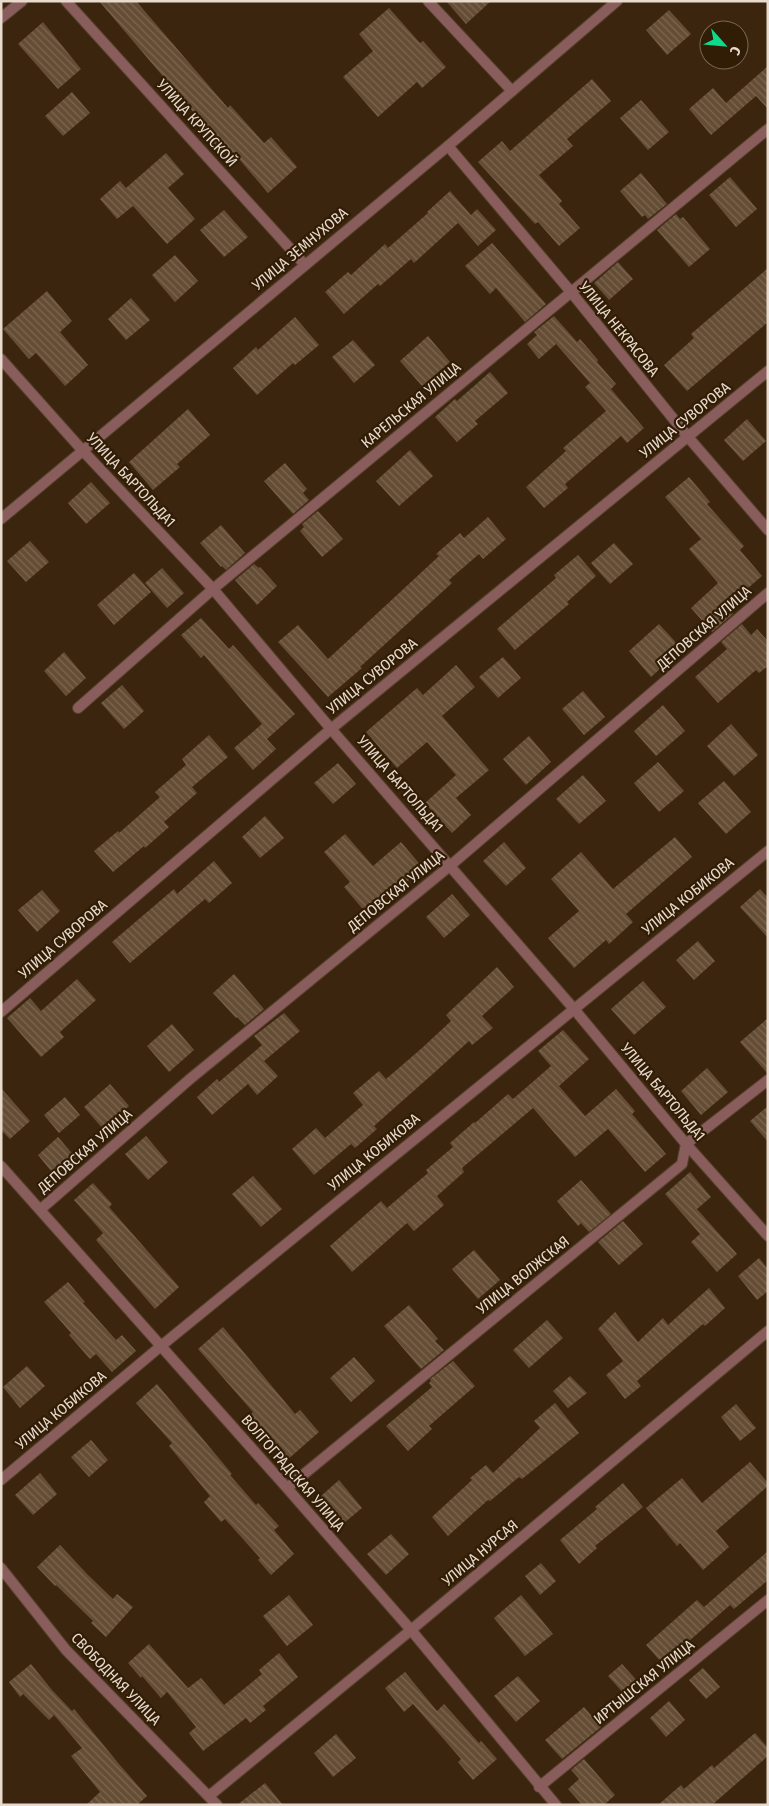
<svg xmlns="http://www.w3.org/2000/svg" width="769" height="1806" font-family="'Fira Sans Condensed',sans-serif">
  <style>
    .building { fill: url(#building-back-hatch) }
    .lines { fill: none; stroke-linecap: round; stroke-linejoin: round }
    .minor-casing { stroke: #57422c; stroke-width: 12 }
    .tertiary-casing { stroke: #57422c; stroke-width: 12 }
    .minor { stroke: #885d5c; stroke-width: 10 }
    .tertiary { stroke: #885d5c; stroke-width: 10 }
    .labels { text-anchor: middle; stroke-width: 4.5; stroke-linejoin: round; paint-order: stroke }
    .street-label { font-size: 15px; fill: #e8dacc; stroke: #311c05 }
  </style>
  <defs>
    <pattern id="building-back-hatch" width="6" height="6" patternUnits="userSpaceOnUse" patternTransform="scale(1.25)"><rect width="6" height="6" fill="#654d35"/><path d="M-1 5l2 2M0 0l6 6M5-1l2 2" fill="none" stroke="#7b6651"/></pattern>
  </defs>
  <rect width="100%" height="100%" fill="#3b250e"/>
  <path class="building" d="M99,1H136L228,108L230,105L264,143L271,137L297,167L268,193L233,152L226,158L202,130L206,127Z
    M446,1H491L466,24Z
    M389,8L420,43L423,41L446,67L422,88L417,82L378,117L343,77L373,51L359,34Z
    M669,10L691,34L667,55L646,30Z
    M43,22L81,69L58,89L18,44Z
    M768,66V109L756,96L711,135L689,109L713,88L726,103Z
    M592,79L611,101L567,139L573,146L539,175L562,201L559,204L580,228L559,246L538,222L535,224L478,162L502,141L510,151Z
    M72,92L90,113L63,136L45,116Z
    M641,100L669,132L648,150L620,118Z
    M166,153L184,174L168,188L195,219L167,244L133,206L117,219L100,199L120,181L126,188Z
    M641,173L667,204L648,219L645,215L642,217L620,191Z
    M730,177L757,209L736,227L709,195Z
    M450,191L471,215L477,209L496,230L478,246L458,223L414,263L411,259L380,286L378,284L344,314L325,292L348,272L351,275L385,244L388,248L428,213L427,212Z
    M224,210L248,237L224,257L200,230Z
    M676,214L680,219L683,217L710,249L689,267L657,230Z
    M492,243L546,304L525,322L496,288L490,294L465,266Z
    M175,255L198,281L175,302L152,275Z
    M618,262L633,279L609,300L594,283Z
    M768,268V322L687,391L664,365L694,338L691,334Z
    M47,291L72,321L60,332L88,365L65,386L36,353L29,359L3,329Z
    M131,298L150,320L126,340L108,319Z
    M554,316L577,342L580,339L598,360L597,362L616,384L611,389L644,428L627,443L621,436L565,484L568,488L544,508L526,487L566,451L563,448L606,411L585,387L590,383L556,344L539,359L527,344L537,335L534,332Z
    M295,317L319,345L295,365L293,363L257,395L233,368L256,347L258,350Z
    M428,336L450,362L422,386L400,361Z
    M353,340L375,365L354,383L332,357Z
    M490,372L508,393L475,421L478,424L457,442L435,417L455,399L457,401Z
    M188,409L210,435L177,464L180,467L153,490L129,462Z
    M747,419L766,441L743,461L724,440Z
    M410,450L433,476L399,506L376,481Z
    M285,463L307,489L303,493L309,500L293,514L264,481Z
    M689,477L710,502L707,504L744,546L740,550L762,576L727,606L733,614L712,632L691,608L718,583L689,549L701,539L665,497Z
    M91,482L110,503L86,524L68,503Z
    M318,511L343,539L322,557L300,531L304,527L302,524Z
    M488,517L506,539L483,559L479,554L449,580L452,583L360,667L362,668L328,697L278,642L298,625L328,659L439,556L436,554L460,533L464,538Z
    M221,525L245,553L226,570L222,566L221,567L200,543Z
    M30,541L49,562L26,582L7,561Z
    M614,543L633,564L610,584L591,563Z
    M578,555L596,576L567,602L569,604L515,650L497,629L556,578L554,575Z
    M254,564L259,568L260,567L277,586L257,605L235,580Z
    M162,568L184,593L167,608L145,583Z
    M134,573L151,592L114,625L97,605Z
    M201,618L229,649L233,645L295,714L267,739L276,749L253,770L234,748L262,724L204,655L201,658L181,635Z
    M659,624L682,649L651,677L629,651Z
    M742,624L751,635L757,629L768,641V666L759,673L756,670L718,703L695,677L727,649L721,642Z
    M64,652L86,678L66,696L44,671Z
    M503,657L521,678L498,698L479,677Z
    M456,665L475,687L442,716L489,770L456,798L471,815L452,833L425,803L456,775L427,742L397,768L366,732L417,688L423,695Z
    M122,685L144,711L124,729L101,703Z
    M583,691L605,717L584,735L562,709Z
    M663,705L685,731L656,756L634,731Z
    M731,724L758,755L734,776L707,746Z
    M209,735L228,757L192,787L197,793L164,822L169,827L145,848L144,846L113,872L94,851L118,831L119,833L160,797L155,792L186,765L182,759Z
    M529,736L551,762L526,785L503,759Z
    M658,762L684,791L659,812L634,783Z
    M338,763L356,784L333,804L314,783Z
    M583,775L606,801L579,824L556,799Z
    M724,781L751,812L726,834L698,803Z
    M265,816L284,838L260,858L242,837Z
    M345,834L373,866L401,842L423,868L402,886L400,883L366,913L344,887L350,882L324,852Z
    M675,837L692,857L626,914L633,922L609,944L606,940L574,968L548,938L579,911L551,879L581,852L613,889Z
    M504,842L526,868L506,886L483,861Z
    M214,861L232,883L209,903L205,899L130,963L112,942L174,889L177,894Z
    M760,889L768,898V938L740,907Z
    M42,890L60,911L37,932L18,910Z
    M452,894L470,915L444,938L426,917Z
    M698,941L715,961L694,980L676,960Z
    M497,967L514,987L482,1016L493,1028L472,1045L469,1041L435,1072L374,1126L377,1129L355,1148L351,1144L314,1175L292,1149L316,1128L325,1138L363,1105L353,1093L379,1071L386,1079L422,1048L451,1021L446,1015Z
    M234,974L264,1009L245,1025L237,1017L236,1018L213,993Z
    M77,979L96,1000L60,1032L64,1037L41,1057L7,1018L30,998L41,1011Z
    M643,981L666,1007L634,1035L611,1009Z
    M284,1013L300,1031L264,1061L278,1076L257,1095L248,1084L212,1115L197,1097L217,1079L219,1082L262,1045L254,1036Z
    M768,1018V1073H767L740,1042Z
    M172,1024L194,1050L169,1072L147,1046Z
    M563,1030L589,1059L559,1086L585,1116L616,1089L635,1111L632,1114L666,1154L645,1172L608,1129L575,1157L533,1108L462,1168L464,1172L437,1196L444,1205L414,1231L407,1223L352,1272L330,1246L381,1201L387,1208L428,1173L426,1170L453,1147L450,1143L474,1122L475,1123L508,1094L513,1099L551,1066L538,1051Z
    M707,1068L728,1092L701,1115L681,1091Z
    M110,1084L129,1106L103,1129L84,1107Z
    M1,1088L30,1121L10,1139L1,1130Z
    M65,1097L80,1115L59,1133L44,1115Z
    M768,1106V1142L750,1121Z
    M146,1136L168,1162L148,1180L125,1154Z
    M58,1137L76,1158L55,1176L38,1155Z
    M690,1172L711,1197L697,1209L737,1254L717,1272L691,1242L700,1234L665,1194Z
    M253,1176L282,1209L261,1227L232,1194Z
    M581,1180L611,1214L589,1232L581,1223L578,1226L557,1201Z
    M93,1183L112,1204L109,1207L179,1287L155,1309L96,1240L103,1233L74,1200Z
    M623,1221L643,1244L619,1265L598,1242Z
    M474,1250L500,1280L478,1299L452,1269Z
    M759,1258L768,1269V1291L757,1300L738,1276Z
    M68,1282L85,1302L83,1303L116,1340L122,1335L136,1351L112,1372L96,1354L90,1359L69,1335L71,1333L44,1302Z
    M709,1288L725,1308L705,1326L703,1324L637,1381L641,1386L625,1399L606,1375L623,1361L598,1329L615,1312L638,1342L663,1318L668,1325Z
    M409,1305L438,1339L435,1341L444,1350L421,1369L384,1326Z
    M547,1320L563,1338L529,1368L513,1350Z
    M223,1327L295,1414L300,1410L319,1432L286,1461L250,1415L253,1412L198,1349Z
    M354,1357L375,1381L351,1402L330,1378Z
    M453,1361L475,1386L429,1426L432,1429L408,1451L386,1426L432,1387L429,1383L431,1381L430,1379Z
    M27,1366L45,1386L20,1408L3,1387Z
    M570,1376L587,1393L568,1408L553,1391Z
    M157,1384L232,1474L230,1475L256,1505L258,1503L279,1526L274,1530L294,1554L271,1575L258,1560L260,1558L225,1519L221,1522L204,1502L210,1496L169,1446L172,1443L136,1403Z
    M555,1403L579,1433L522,1479L519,1477L490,1501L488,1500L448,1536L432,1517L472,1480L470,1478L486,1465L493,1473L540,1428L534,1421Z
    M736,1404L756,1428L740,1441L721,1417Z
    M91,1440L108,1460L89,1477L71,1457Z
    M750,1462L768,1483V1486L716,1531L729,1547L703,1570L680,1543L677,1546L646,1508L682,1478L702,1503Z
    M40,1473L57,1494L33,1515L15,1495Z
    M339,1480L362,1508L344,1523L321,1496Z
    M623,1483L643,1507L595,1546L597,1548L579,1564L560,1540L597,1509L595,1507Z
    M391,1534L409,1554L386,1575L367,1554Z
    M60,1545L87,1574L113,1599L117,1594L133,1607L106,1637L91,1623L93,1621L56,1585L55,1586L37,1567Z
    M768,1551V1580L734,1609L730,1605L663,1664L646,1645L697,1600L704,1607Z
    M541,1563L556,1581L540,1595L525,1576Z
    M289,1595L313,1625L287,1646L263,1616Z
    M521,1595L553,1634L525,1656L494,1618Z
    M149,1644L188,1688L201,1678L224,1705L262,1674L259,1670L279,1653L298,1677L263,1706L266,1710L250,1723L246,1718L203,1751L189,1733L196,1727L167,1692L161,1698L142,1676L141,1678L128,1663Z
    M31,1664L52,1690L72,1711L74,1709L119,1764L147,1796L137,1805H86L100,1792L71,1756L82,1748L54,1715L49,1720L23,1694L20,1697L9,1682Z
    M622,1664L639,1683L625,1695L608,1676Z
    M703,1668L720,1687L706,1699L689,1680Z
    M405,1672L437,1711L444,1704L479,1743L481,1741L497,1759L473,1780L458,1762L461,1759L413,1704L404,1712L385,1688Z
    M518,1676L540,1701L516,1722L494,1696Z
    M669,1701L685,1720L666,1737L650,1718Z
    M584,1707L601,1727L562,1759L545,1740Z
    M755,1733L768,1748V1756L712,1805H658L681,1785L684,1789L712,1765L714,1768Z
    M336,1734L356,1758L333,1777L314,1753Z
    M584,1759L615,1795L604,1805H582L568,1789L579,1779L571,1770Z
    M265,1783L283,1805H237Z"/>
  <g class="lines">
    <defs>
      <path id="minor" d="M66,1L305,265
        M428,1L512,91
        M1,18L22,1
        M448,146L571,292L688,437L768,530
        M78,708L213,589L768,129
        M1,1012L331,729L768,371
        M1,1166L287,1488L411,1630L556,1805
        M41,1209L190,1079L451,865L768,593
        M1,1480L161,1346L768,851
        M287,1488L682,1164L686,1144L768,1080
        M1,1568L66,1650L217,1805
        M539,1787L768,1600
        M209,1796L411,1630L768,1331"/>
      <path id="tertiary" d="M1,359L83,451L213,589L331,729L574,1009L686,1144L768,1236
        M1,519L448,146L617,1"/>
    </defs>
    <use href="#minor" class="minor-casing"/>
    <use href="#tertiary" class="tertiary-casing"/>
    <use href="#minor" class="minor"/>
    <use href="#tertiary" class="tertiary"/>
  </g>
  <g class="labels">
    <g class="street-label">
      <text transform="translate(197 123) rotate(48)" y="5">УЛИЦА КРУПСКОЙ</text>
      <text transform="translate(300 249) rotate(-40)" y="5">УЛИЦА ЗЕМНУХОВА</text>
      <text transform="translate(619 329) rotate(51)" y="5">УЛИЦА НЕКРАСОВА</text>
      <text transform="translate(411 405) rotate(-40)" y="5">КАРЕЛЬСКАЯ УЛИЦА</text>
      <text transform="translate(685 420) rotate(-39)" y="5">УЛИЦА СУВОРОВА</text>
      <text transform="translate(131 480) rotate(47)" y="5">УЛИЦА БАРТОЛЬДА1</text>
      <text transform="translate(704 628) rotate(-41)" y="5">ДЕПОВСКАЯ УЛИЦА</text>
      <text transform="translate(372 676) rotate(-39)" y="5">УЛИЦА СУВОРОВА</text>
      <text transform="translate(400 784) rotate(49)" y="5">УЛИЦА БАРТОЛЬДА1</text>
      <text transform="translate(396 891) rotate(-39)" y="5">ДЕПОВСКАЯ УЛИЦА</text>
      <text transform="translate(688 896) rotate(-39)" y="5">УЛИЦА КОБИКОВА</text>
      <text transform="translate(63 939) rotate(-41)" y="5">УЛИЦА СУВОРОВА</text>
      <text transform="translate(663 1092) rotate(50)" y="5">УЛИЦА БАРТОЛЬДА1</text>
      <text transform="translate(85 1151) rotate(-41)" y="5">ДЕПОВСКАЯ УЛИЦА</text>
      <text transform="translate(374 1152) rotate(-39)" y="5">УЛИЦА КОБИКОВА</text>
      <text transform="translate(523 1275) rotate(-39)" y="5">УЛИЦА ВОЛЖСКАЯ</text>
      <text transform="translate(61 1410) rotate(-40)" y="5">УЛИЦА КОБИКОВА</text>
      <text transform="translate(293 1473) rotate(49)" y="5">ВОЛГОГРАДСКАЯ УЛИЦА</text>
      <text transform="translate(480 1553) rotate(-40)" y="5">УЛИЦА НУРСАЯ</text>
      <text transform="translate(116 1679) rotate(46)" y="5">СВОБОДНАЯ УЛИЦА</text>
      <text transform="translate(644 1682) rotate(-39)" y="5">ИРТЫШСКАЯ УЛИЦА</text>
    </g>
  </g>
  <rect width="769" height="1806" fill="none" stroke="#e8dacc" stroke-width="5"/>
  <g transform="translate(724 45) rotate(117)"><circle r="24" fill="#311c05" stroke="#7a6855"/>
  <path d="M0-4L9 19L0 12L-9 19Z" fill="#0fd98a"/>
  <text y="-8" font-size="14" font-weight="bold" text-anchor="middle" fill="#e8dacc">С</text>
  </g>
</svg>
